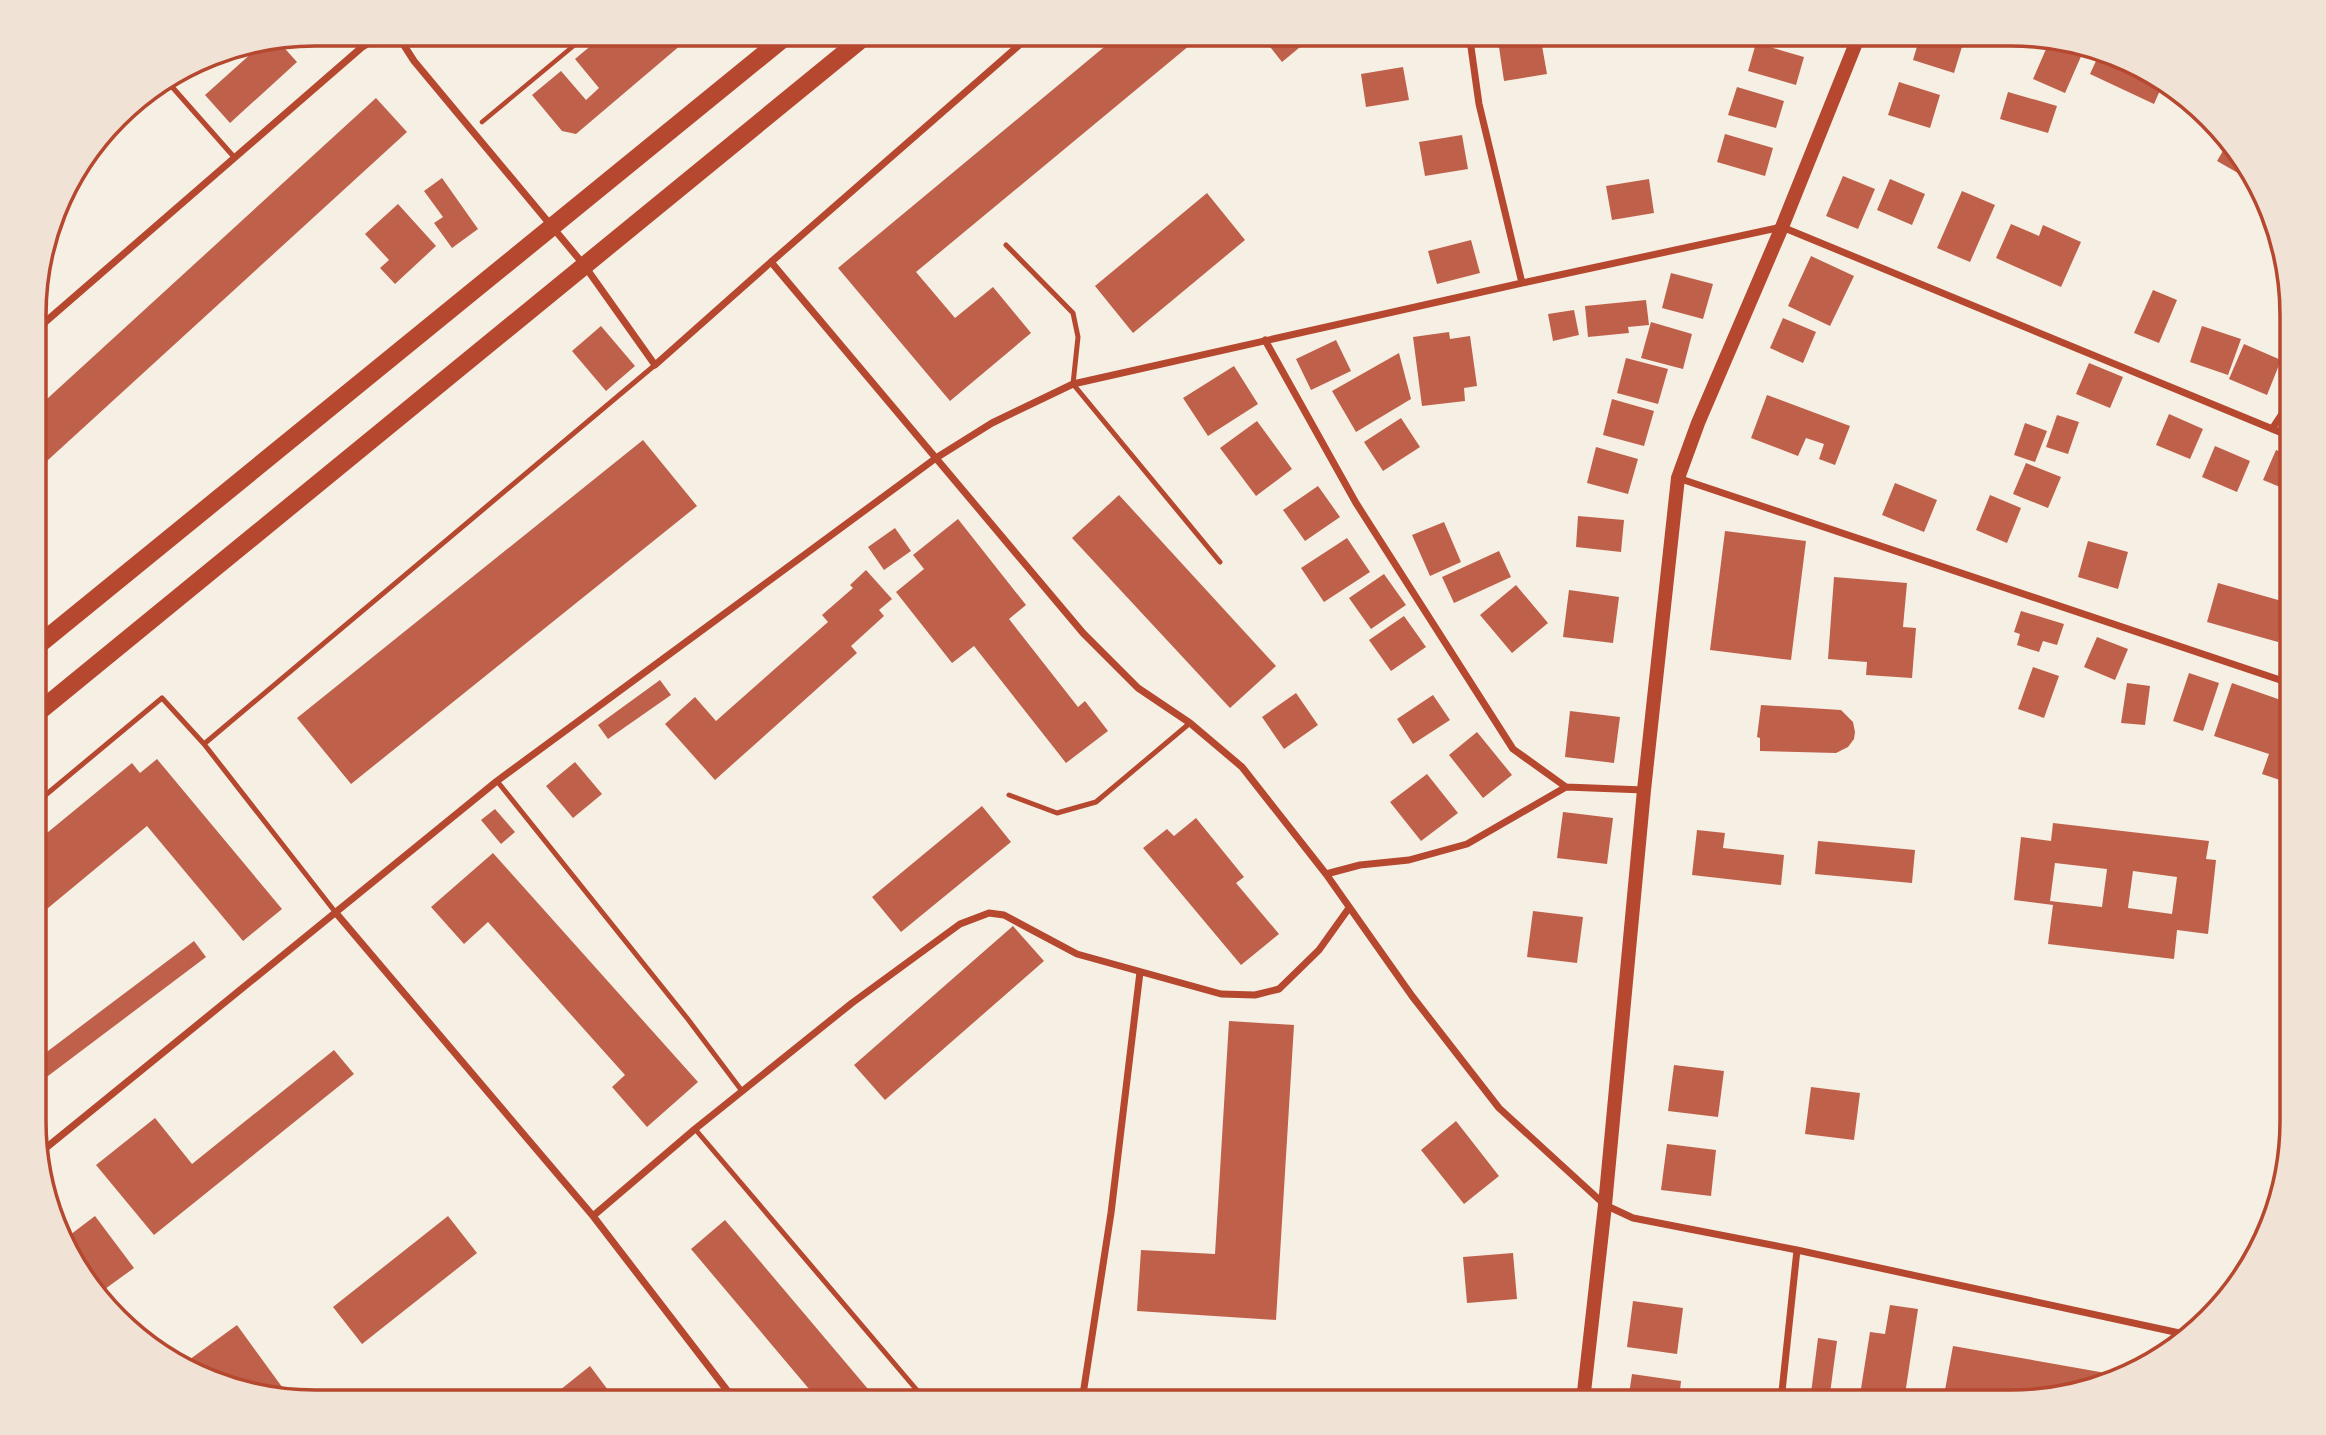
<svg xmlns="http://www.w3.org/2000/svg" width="2326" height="1435" font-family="'DejaVu Sans',sans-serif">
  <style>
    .building { fill: #bf614a; fill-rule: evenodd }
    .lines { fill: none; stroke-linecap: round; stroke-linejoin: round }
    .path { stroke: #b5482f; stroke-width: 4.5 }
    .service { stroke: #b5482f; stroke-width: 5 }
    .minor { stroke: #b5482f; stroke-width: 7 }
    .secondary { stroke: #b5482f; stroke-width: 14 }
    .primary { stroke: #b5482f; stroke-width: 18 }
    .rim { fill: none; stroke: #b5482f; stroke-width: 3.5 }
  </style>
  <rect width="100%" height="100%" fill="#f6efe4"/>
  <path class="building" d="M606,33H695L576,134L562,131L532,95L561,71L586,100L599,88L575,59Z
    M1121,33H1180L1190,45L916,272L955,318L993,287L1031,333L950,401L838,268Z
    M1259,33H1317L1282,62Z
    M1921,33H1941L1964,40L1954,73L1913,60Z
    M1541,40L1547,74L1504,81L1499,47Z
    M2050,40L2086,45L2065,93L2033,79Z
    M278,41L297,62L230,123L205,95L263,43Z
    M1756,43L1804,57L1796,85L1748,71Z
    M2102,48L2165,79L2154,104L2090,74Z
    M1403,67L1409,100L1366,107L1361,74Z
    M1899,82L1940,95L1930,128L1888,115Z
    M1737,87L1784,101L1776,128L1728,115Z
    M2175,89L2201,116H2200L2169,99Z
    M2008,92L2057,106L2048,133L2000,119Z
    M376,98L407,132L36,471V409Z
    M1725,134L1773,148L1765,176L1717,162Z
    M1462,135L1468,169L1425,176L1419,142Z
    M2227,144L2255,174L2259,185L2217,161Z
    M1843,176L1875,189L1858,229L1826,216Z
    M442,178L478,229L452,248L434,223L443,217L424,191Z
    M1649,179L1654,213L1612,220L1606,186Z
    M1890,179L1925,194L1912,225L1877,210Z
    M1962,191L1995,205L1970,262L1937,248Z
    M1207,193L1245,240L1133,333L1095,286Z
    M398,204L436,246L395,284L380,268L389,260L365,234Z
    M2011,224L2039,236L2043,225L2081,242L2061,287L1996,258Z
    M1471,240L1480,273L1437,284L1428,251Z
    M1811,256L1854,276L1830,326L1788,306Z
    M1671,273L1713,284L1703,319L1662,308Z
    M2153,290L2177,300L2159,343L2134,333Z
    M1646,300L1649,325L1628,327L1629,333L1588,337L1585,306Z
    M1574,310L1579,335L1553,341L1548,314Z
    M1783,318L1816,332L1803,363L1770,348Z
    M1651,322L1692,334L1683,369L1641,358Z
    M601,326L635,366L606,391L572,351Z
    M2202,326L2241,339L2228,375L2190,362Z
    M1449,332L1450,339L1470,336L1477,386L1464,388L1465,401L1422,406L1413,337Z
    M1336,340L1351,371L1311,390L1296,359Z
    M2244,344L2281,360L2267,395L2229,379Z
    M1399,353L1411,399L1356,432L1332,391Z
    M1626,358L1668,369L1658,404L1617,393Z
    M2089,363L2123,377L2110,408L2076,394Z
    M1234,366L1258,404L1208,436L1183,398Z
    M1767,395L1850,426L1835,465L1819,459L1824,444L1806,438L1798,456L1751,438Z
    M1612,399L1654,411L1644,446L1603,435Z
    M2169,414L2203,429L2190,459L2156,445Z
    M2057,415L2079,422L2068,454L2046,447Z
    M1401,418L1420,447L1383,471L1364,442Z
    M1257,421L1292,469L1256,496L1220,448Z
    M2025,423L2047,431L2035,462L2014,455Z
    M643,440L697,506L351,784L297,718Z
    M2215,446L2250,461L2237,492L2202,477Z
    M1596,447L1638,459L1628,494L1587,483Z
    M2276,450L2292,456V492L2263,480Z
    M2026,463L2061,477L2048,508L2013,494Z
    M1895,483L1937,500L1924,532L1882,515Z
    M1318,486L1340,517L1305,541L1283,510Z
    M1119,495L1276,666L1230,708L1072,538Z
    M1990,495L2021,508L2007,543L1976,530Z
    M1578,516L1624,520L1621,552L1576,547Z
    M958,519L1026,605L1009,619L1078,707L1085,701L1108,731L1066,763L974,646L952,663L896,592L924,569L913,555Z
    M1444,522L1461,562L1430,576L1412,535Z
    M895,528L911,551L884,570L868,547Z
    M1725,531L1806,541L1791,660L1710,650Z
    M1347,538L1370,572L1324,602L1301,568Z
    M2088,541L2128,552L2118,589L2078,577Z
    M1499,551L1511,577L1454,603L1442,577Z
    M866,570L892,599L879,610L884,616L851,646L857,653L715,780L665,724L695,697L716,721L828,622L822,615L853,588L850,585Z
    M1384,574L1406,605L1371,629L1349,598Z
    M1834,577L1907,583L1903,627L1916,628L1912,678L1866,675L1867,662L1828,659Z
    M2218,583L2289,603L2278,642L2207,622Z
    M1516,585L1548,623L1512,653L1480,615Z
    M1569,590L1619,597L1613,643L1563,637Z
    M2021,611L2064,624L2057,645L2043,641L2039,652L2017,645L2020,634L2014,632Z
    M1404,616L1426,647L1391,671L1369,640Z
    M2097,637L2128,649L2115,680L2084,667Z
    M2033,667L2059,676L2044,718L2018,709Z
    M2189,673L2219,683L2203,731L2173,721Z
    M660,680L671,695L608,739L598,725Z
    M2127,683L2150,686L2145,725L2121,723Z
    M2232,683L2292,704V784L2262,774L2269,754L2214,736Z
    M1296,693L1318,725L1284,749L1262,717Z
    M1433,695L1450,720L1413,744L1397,719Z
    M1761,705L1841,710L1853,722L1855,732L1854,739L1848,747L1836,753L1760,751V738L1757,737Z
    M1570,711L1620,717L1614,763L1565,757Z
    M1477,732L1512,775L1483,798L1449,755Z
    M157,759L282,909L243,941L147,826L36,918V842L132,763L140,773Z
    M575,762L602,794L573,818L546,786Z
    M1427,774L1458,813L1421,841L1390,802Z
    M982,806L1011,842L901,932L872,897Z
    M495,809L515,832L501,844L481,820Z
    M1563,812L1613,818L1607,864L1557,858Z
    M1196,818L1244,877L1236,883L1279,934L1241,965L1143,848L1167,829L1174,836Z
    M2053,823L2209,841L2206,859L2216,860L2208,934L2177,930L2174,959L2048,944L2053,905L2014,900L2021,837L2051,841ZM2055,863L2107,869L2102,907L2050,901ZM2133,871L2177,877L2172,914L2128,908Z
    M1697,830L1725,833L1723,848L1784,855L1781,885L1692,875Z
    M1818,841L1915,850L1912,883L1815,874Z
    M493,853L698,1082L647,1127L612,1087L625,1075L488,922L464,944L431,907Z
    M1533,911L1583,917L1577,963L1527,957Z
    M1013,926L1044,961L885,1100L854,1065Z
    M194,941L206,957L36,1085V1060Z
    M1229,1021L1294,1025L1276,1320L1137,1311L1141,1250L1215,1254Z
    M334,1050L354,1074L154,1235L96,1165L155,1118L192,1164Z
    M1674,1065L1724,1071L1718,1117L1668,1111Z
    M1811,1087L1860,1093L1854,1140L1805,1134Z
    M1456,1121L1499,1176L1464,1204L1421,1150Z
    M1667,1144L1716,1150L1711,1196L1661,1190Z
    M95,1216L134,1268L98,1294L80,1277L66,1238Z
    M448,1216L477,1253L362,1344L333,1307Z
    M725,1220L879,1402H820L691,1249Z
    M1513,1253L1517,1299L1467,1303L1463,1257Z
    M1633,1301L1683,1308L1677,1354L1627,1347Z
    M1890,1305L1918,1309L1904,1401H1859L1870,1332L1885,1334Z
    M237,1325L285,1391L276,1397L241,1392L182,1365Z
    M1818,1338L1837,1341L1829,1401H1810Z
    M1953,1346L2117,1375L2030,1401H1943Z
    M590,1366L617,1402H545Z
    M1632,1374L1681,1381L1679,1401H1628Z"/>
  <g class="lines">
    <path class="path" d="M482,122L589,33"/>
    <path class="service" d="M166,80L234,157
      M1006,245L1073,313L1078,337L1073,384L1220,562
      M204,744L655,365
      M497,781L687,1018L742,1091
      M1009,795L1057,813L1096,802L1190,723
      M36,803L162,698L204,744L336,913
      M695,1129L927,1402"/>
    <path class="minor" d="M401,33L398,36L414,61L584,265L655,365L771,262L1083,633L1138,688L1190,723L1242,767L1326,874L1412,996L1499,1108L1605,1205L1633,1218L1797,1250L2184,1334
      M1469,33L1479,104L1522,283
      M771,262L1033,33
      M36,330L361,48C373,40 383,33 398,36
      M1265,340L1356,503L1513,749L1566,787L1644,790
      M2272,429L2292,399
      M1678,478L2292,684
      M1326,874L1360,865L1409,860L1467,844L1566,787
      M336,913L593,1216L736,1402
      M36,1156L497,781L936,458L992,423L1073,384L1522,283L1782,227L2292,437
      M593,1216L695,1129L852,1003L960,924L989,913L1004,915L1077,954L1221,994L1255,995L1279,989L1319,950L1349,908
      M1082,1401L1111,1213L1140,972
      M1781,1401L1797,1250"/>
    <path class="secondary" d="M1583,1401L1605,1205L1644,790L1678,478L1698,423L1782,227L1860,33"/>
    <path class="primary" d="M36,647L790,33
      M36,714L869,33"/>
  </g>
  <path d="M0 0H2326V1435H0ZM315 46H2011A269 269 0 0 1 2280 315V1121A269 269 0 0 1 2011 1390H315A269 269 0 0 1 46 1121V315A269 269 0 0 1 315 46Z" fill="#f1e2d6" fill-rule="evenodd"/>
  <path class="rim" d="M315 46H2011A269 269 0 0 1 2280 315V1121A269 269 0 0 1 2011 1390H315A269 269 0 0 1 46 1121V315A269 269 0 0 1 315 46Z"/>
</svg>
